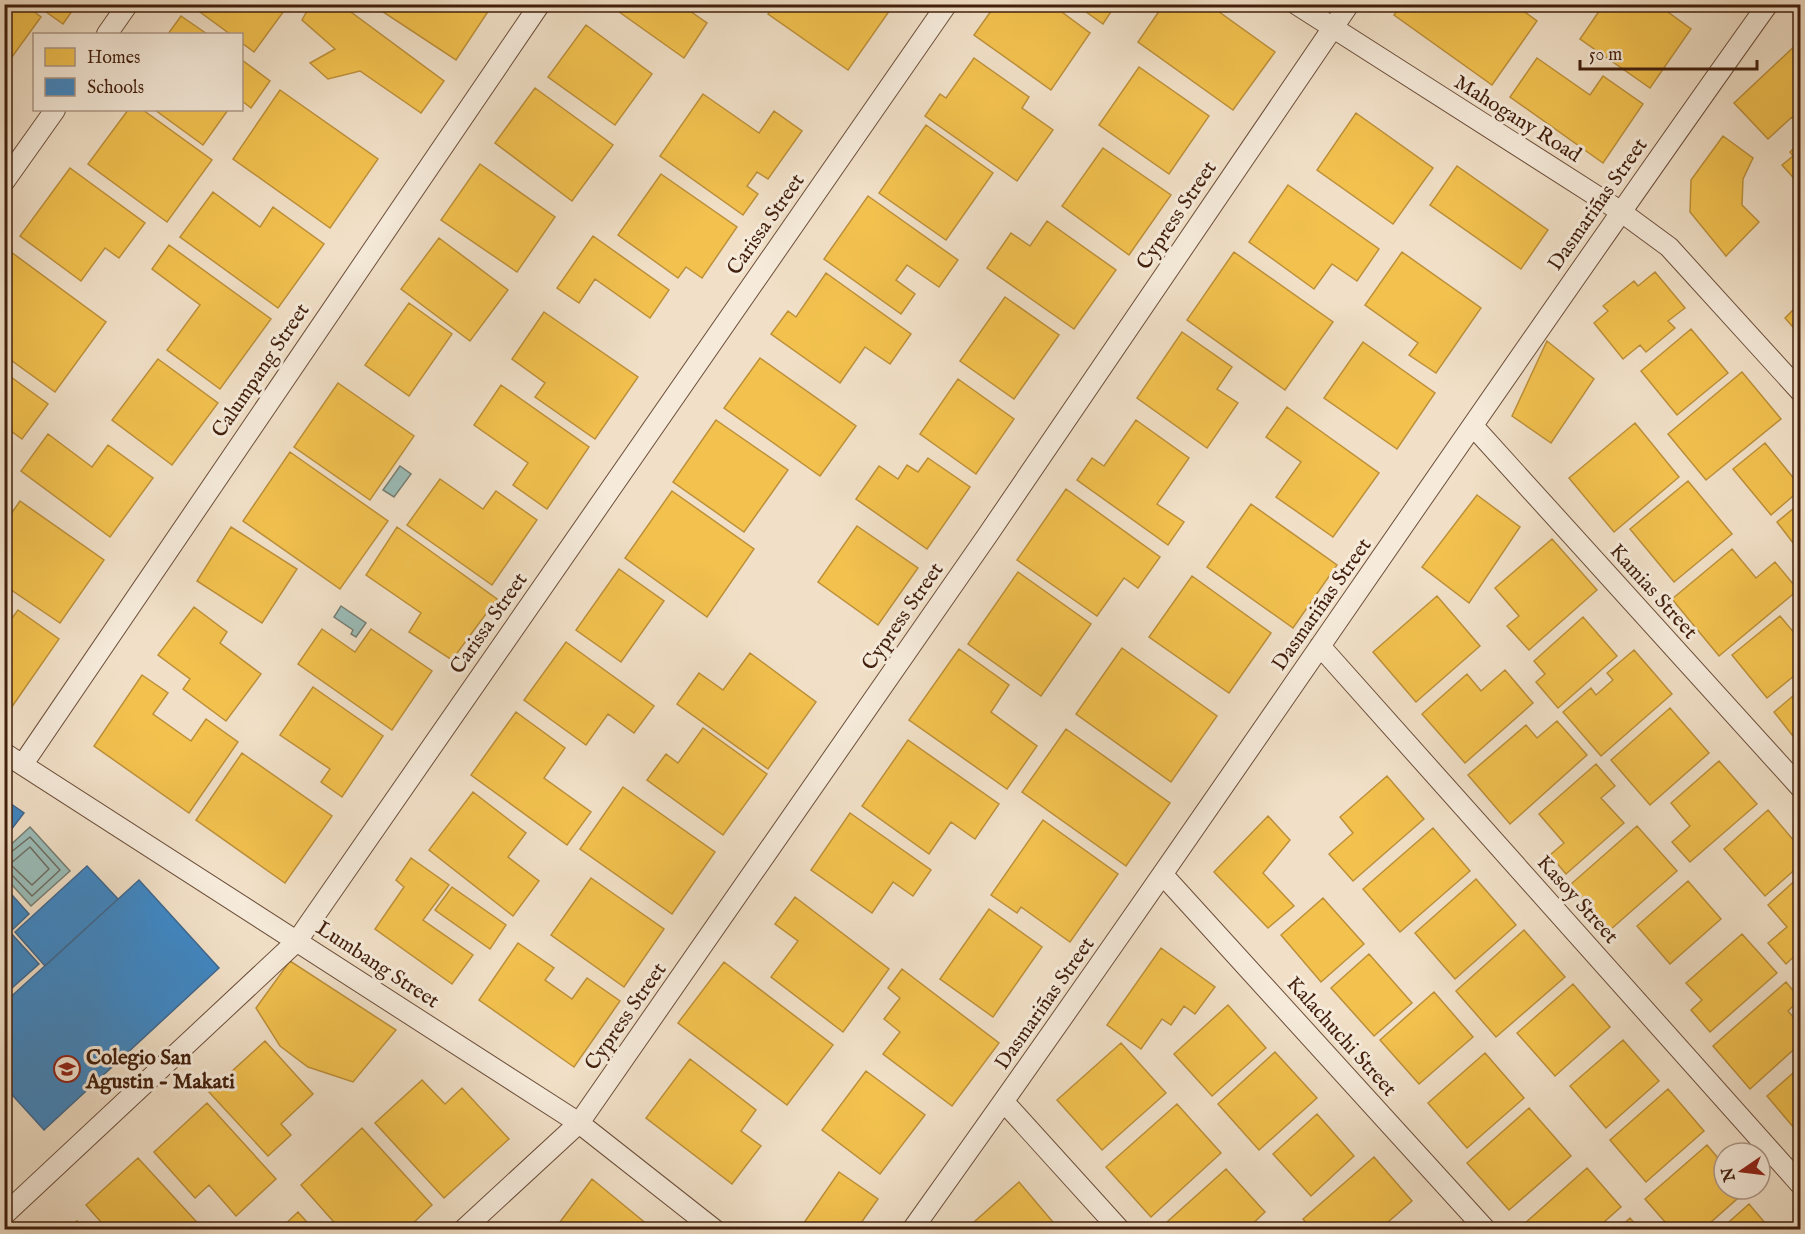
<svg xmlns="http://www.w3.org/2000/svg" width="1805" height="1234" font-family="'IM FELL English',serif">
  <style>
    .water { fill: #9bbdb9; stroke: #777e74; stroke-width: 1.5 }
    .homes { fill: #f2c14e; stroke: #bd903a; stroke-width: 1.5 }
    .schools { fill: #3f88c5; stroke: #40688e; stroke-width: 1.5 }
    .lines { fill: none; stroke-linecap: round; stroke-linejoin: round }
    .shore { stroke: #6e6e62; stroke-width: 1.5 }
    .street-casing { stroke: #6d4f3b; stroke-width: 22 }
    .street { stroke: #f6ebdb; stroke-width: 20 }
    .labels { text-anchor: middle; stroke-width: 6; stroke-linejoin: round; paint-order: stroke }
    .street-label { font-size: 21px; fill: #411f0c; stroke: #f6ebdb }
    .poi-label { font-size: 21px; font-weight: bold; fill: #411f0c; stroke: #f6ebdb; text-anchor: start }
  </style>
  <rect width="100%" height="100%" fill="#f1e0c7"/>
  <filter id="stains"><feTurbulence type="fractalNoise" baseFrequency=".00333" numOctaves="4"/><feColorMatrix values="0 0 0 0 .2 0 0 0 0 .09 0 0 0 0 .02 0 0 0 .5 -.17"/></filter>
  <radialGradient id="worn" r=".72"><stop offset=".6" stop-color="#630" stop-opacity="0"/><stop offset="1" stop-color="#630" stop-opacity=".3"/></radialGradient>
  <path class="water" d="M400,466L411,474L394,497L383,490Z
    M341,606L366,623L356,637L351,634L353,630L334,617Z
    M30,827L70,871L31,906L4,876L5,850Z"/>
  <path class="homes" d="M4,4H24L41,17L4,68Z
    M35,4H77L63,24Z
    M189,4H289L254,52L242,43V34H230Z
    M311,4H340L444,81L421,113L360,71L328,79L310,63L335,49L302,20Z
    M371,4H493L456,60Z
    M608,4H694L690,11L707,23L684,58Z
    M775,4H881L890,10L848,70L768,14Z
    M996,4H1051L1090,33L1051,90L974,35Z
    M1075,4H1116L1103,24Z
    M1164,4H1208L1275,52L1233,110L1138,42Z
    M1401,4H1514L1537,21L1492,85L1394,15Z
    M1604,4H1657L1691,29L1650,88L1580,39Z
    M181,16L207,34H168Z
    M586,25L652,74L615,125L548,77Z
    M1800,41V126L1792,117L1768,139L1734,103Z
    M974,58L1029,97L1022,108L1053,130L1017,181L925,116L940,94L946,98Z
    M1537,58L1590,95L1603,76L1643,104L1603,163L1510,97Z
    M242,60L270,81L251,108L242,101Z
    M1139,67L1209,116L1169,174L1099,125Z
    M535,88L613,145L572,201L495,143Z
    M280,90L378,159L330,228L233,159Z
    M703,94L759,133L774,111L802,131L768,179L757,172L747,186L758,194L743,215L660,156Z
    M128,110H143L212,160L167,222L88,164Z
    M155,110H228L203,145Z
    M1356,113L1433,168L1393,224L1317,170Z
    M926,125L993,173L946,240L879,193Z
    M1723,136L1753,158L1743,179L1742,205L1759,222L1726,256L1690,212L1691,180Z
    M1800,142V185L1782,165L1793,156L1790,152Z
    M1103,148L1171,195L1129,255L1062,206Z
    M480,164L555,217L517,272L441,220Z
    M1457,166L1548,230L1521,269L1430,205Z
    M70,168L145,223L119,258L105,248L81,281L20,236Z
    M661,174L737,227L702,278L686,267L678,278L618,235Z
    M1288,185L1379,249L1357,281L1332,264L1314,289L1249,242Z
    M213,192L260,227L273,207L324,244L278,308L180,237Z
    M868,196L958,260L939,287L907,265L896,280L915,294L901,314L824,259Z
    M1047,221L1116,270L1074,329L987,268L1011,233L1030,246Z
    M593,236L669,290L650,318L595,279L579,303L557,288Z
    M439,238L508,290L470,341L401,289Z
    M169,245L271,319L220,389L167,350L200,305L152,269Z
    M11,252L106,322L55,392L4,355V261Z
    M1234,252L1333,322L1285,390L1187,320Z
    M1402,252L1481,308L1436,373L1409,355L1418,343L1365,305Z
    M1655,272L1685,308L1668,321L1675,328L1646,352L1640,345L1623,359L1594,323L1608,311L1603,306L1634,281L1638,286Z
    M826,273L911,334L890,364L865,347L840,383L771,334L788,311L796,317Z
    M1005,297L1059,335L1014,399L960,361Z
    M409,303L452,334L409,396L365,365Z
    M1800,303V335L1785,318Z
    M544,312L638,377L595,439L535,397L545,383L512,359Z
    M1691,329L1728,373L1677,415L1641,371Z
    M1182,332L1232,367L1217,389L1238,403L1207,448L1137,398Z
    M1547,341L1594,379L1551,443L1512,416Z
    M1363,342L1435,393L1397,449L1324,398Z
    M760,358L856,426L820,476L724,408Z
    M158,359L218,403L172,465L112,420Z
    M4,372L48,404L22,439L4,426Z
    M1742,372L1781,419L1706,480L1668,434Z
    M958,379L1014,419L976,474L920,434Z
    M338,383L414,436L370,500L294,447Z
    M501,385L589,447L547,509L513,485L528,463L474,425Z
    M1287,407L1379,473L1333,537L1276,497L1301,462L1266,437Z
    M716,420L788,470L744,532L673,482Z
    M1136,420L1189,458L1157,504L1184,522L1168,545L1077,480L1092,458L1104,466Z
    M1635,423L1679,477L1614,532L1569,478Z
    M48,434L92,467L108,445L153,478L110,537L21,471Z
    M1765,443L1800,486V490L1771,515L1733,469Z
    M290,452L388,521L340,589L243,521Z
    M928,458L970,487L927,549L856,499L879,466L898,479L907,465L918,472Z
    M440,479L483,509L496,491L537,520L492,585L407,525Z
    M1688,481L1732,534L1674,582L1630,529Z
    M1066,489L1160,557L1138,588L1124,578L1097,616L1017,560Z
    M672,491L754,549L707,617L625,558Z
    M1477,495L1520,527L1469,603L1422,567Z
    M20,501L104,560L60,623L4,585V524Z
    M1800,503V552L1777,522Z
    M1251,504L1337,565L1293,628L1207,567Z
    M857,526L918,568L878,625L818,582Z
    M231,527L297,569L262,623L197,581Z
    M397,527L497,599L452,660L409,632L421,613L366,575Z
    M1552,539L1597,590L1529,650L1507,626L1519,616L1495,588Z
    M1732,549L1756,578L1775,562L1798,590L1719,656L1672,599Z
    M619,569L664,601L621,662L576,630Z
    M1018,572L1091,624L1041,696L968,644Z
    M1192,576L1271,633L1229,693L1149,637Z
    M1437,596L1480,646L1416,702L1373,652Z
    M194,607L227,632L220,643L261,674L226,721L183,689L190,679L158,655Z
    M18,610L59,639L9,711L4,708V629Z
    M1780,616L1795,634L1800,630V671L1767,698L1732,655Z
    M1583,617L1617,656L1558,708L1536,682L1545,674L1534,661Z
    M322,629L355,652L371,629L432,671L392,730L298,664Z
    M566,642L654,706L634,733L608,714L586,745L524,700Z
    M1122,648L1217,716L1171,782L1076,714Z
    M959,649L1009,685L991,712L1037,746L1007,789L909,720Z
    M1634,650L1672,694L1601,756L1563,712L1591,688L1596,695L1613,680L1607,673Z
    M750,653L816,702L768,769L677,704L699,673L723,690Z
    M1505,670L1533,703L1465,763L1422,714L1467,674L1481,691Z
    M142,675L168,693L153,714L191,741L206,719L238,742L189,813L94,746Z
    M313,687L383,736L342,797L321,782L330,769L280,735Z
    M1800,690V745L1774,712Z
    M1670,708L1709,753L1650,805L1611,760Z
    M516,712L565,748L544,778L591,812L567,845L471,775Z
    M1557,721L1587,755L1510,824L1468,775L1526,725L1537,738Z
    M703,728L767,774L723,835L647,780L666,754L678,763Z
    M1066,729L1170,803L1126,866L1022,792Z
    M908,740L999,804L975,839L951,822L929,854L862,806Z
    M242,753L332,816L285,883L196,820Z
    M1719,761L1757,804L1690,862L1672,842L1690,826L1671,803Z
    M1596,764L1615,786L1601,798L1624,823L1566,874L1550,855L1564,843L1539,814Z
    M1387,776L1424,819L1353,881L1329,854L1353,833L1340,817Z
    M623,787L715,852L672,914L580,849Z
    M473,792L526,833L508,857L539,881L513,916L429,850Z
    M1768,810L1800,848V865L1765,896L1724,849Z
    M850,813L931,870L913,896L893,882L872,913L811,870Z
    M1268,816L1290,840L1263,873L1294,906L1268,928L1214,872Z
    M1043,820L1118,874L1070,942L1021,907L1017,913L991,895Z
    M1637,826L1677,871L1610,930L1570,885Z
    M1433,828L1470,871L1400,932L1363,889Z
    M411,858L449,885L423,920L473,955L452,984L375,929L404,887L396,880Z
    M1800,876V951L1786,964L1768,943L1787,927L1768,905Z
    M591,878L664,929L624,987L551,935Z
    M1476,879L1516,925L1455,979L1415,933Z
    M1688,881L1721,919L1670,964L1637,926Z
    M452,887L506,925L490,949L435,910Z
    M795,897L889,969L843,1032L771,977L798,941L775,924Z
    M1323,898L1364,944L1321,982L1281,935Z
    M989,909L1042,947L993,1017L940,979Z
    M1524,930L1565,977L1496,1037L1456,991Z
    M1742,934L1777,973L1710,1032L1691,1010L1702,1000L1686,983Z
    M518,943L554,968L545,980L572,999L587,978L620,1001L574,1067L479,1000Z
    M1161,948L1215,987L1195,1014L1184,1006L1171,1025L1162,1019L1141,1049L1107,1025Z
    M1369,954L1412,1003L1374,1036L1331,988Z
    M290,961L396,1030L353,1082L308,1067L280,1046L256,1008Z
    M724,962L833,1045L787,1105L678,1023Z
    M902,969L999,1043L952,1106L883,1054L900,1032L884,1019L900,998L888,988Z
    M1786,982L1800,999L1788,1011L1800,1025V1044L1750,1089L1713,1046Z
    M1573,984L1610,1027L1555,1076L1517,1033Z
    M1434,992L1473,1037L1419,1084L1380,1040Z
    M1228,1005L1266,1048L1212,1096L1174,1054Z
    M1623,1040L1659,1081L1606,1128L1570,1086Z
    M265,1041L313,1094L281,1124L291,1135L268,1156L209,1092Z
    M1121,1043L1166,1093L1102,1150L1057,1100Z
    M1275,1052L1317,1098L1259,1150L1218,1104Z
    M1485,1053L1524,1098L1467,1148L1428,1103Z
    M690,1059L756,1110L741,1131L761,1146L732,1184L646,1118Z
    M1800,1067V1135L1767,1096Z
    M866,1071L925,1115L880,1174L822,1130Z
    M422,1080L445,1104L462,1088L509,1139L444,1198L375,1123Z
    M1668,1089L1704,1131L1646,1182L1610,1140Z
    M207,1103L276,1179L236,1216L209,1185L195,1198L154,1152Z
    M1177,1104L1221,1153L1151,1217L1106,1167Z
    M1529,1108L1571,1156L1509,1210L1467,1163Z
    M1317,1114L1354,1156L1311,1196L1273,1154Z
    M362,1128L432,1205L406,1230H341L301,1185Z
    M1707,1145L1724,1165V1189L1746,1191L1702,1230H1672L1645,1199Z
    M1374,1157L1412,1201L1379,1230H1312L1303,1219Z
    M138,1158L204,1230H108L86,1205Z
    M1587,1168L1621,1207L1595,1230H1529L1524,1224Z
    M1226,1169L1265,1212L1246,1230H1158Z
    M839,1172L878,1199L856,1230H799Z
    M592,1179L654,1230H554Z
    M1019,1182L1058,1228L965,1230Z
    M1749,1204L1771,1230H1720Z
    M298,1212L314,1230H279Z
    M1630,1218L1640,1230H1617Z
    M77,1221L84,1230H68Z"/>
  <path class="schools" d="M4,799L24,813L4,839Z
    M87,866L118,899L45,966L15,932Z
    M139,880L219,968L44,1130L4,1086V1003Z
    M4,886L29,914L10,932L39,964L4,995Z"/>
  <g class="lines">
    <path class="shore" d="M30,847L49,869L32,885L10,864Z
      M4,854L10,853L30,837L60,870L32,896L11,874L4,873"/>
    <defs>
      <path id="street" d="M1296,4L1620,211L1669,247L1800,391
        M107,34L128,4
        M4,182L55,110
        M1473,426L1800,787
        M1320,646L1800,1184
        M4,753L579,1123L715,1230
        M23,764L540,4
        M1163,875L1486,1230
        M1004,1102L1120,1230
        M4,1215L297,941L947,4
        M463,1230L579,1123L987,536L1349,4
        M912,1230C1202,825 1478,410 1768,4"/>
    </defs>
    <use href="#street" class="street-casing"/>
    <use href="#street" class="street"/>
  </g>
  <defs>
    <symbol id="school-ring" viewBox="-11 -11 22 22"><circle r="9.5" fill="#f6ebdb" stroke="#8f2418" stroke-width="1.5"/><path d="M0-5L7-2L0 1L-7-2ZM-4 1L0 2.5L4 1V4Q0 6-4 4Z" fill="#8f2418"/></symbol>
  </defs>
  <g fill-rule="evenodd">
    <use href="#school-ring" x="52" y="1054" width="30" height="30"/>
  </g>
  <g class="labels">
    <g class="street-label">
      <text transform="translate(1518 118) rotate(32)" y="7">Mahogany Road</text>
      <text transform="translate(1597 204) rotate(-55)" y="7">Dasmariñas Street</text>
      <text transform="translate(1176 215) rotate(-56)" y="7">Cypress Street</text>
      <text transform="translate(765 224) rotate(-55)" y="7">Carissa Street</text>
      <text transform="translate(260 370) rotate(-56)" y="7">Calumpang Street</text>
      <text transform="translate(1654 591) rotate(48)" y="7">Kamias Street</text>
      <text transform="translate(1321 604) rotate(-55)" y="7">Dasmariñas Street</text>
      <text transform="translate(902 616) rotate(-55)" y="7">Cypress Street</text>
      <text transform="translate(488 623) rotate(-55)" y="7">Carissa Street</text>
      <text transform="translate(1578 899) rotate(48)" y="7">Kasoy Street</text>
      <text transform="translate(378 964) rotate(33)" y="7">Lumbang Street</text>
      <text transform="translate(1044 1003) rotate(-55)" y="7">Dasmariñas Street</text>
      <text transform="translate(625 1016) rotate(-55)" y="7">Cypress Street</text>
      <text transform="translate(1342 1036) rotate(48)" y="7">Kalachuchi Street</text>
    </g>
    <g class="poi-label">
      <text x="86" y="1064">Colegio San<tspan x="86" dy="24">Agustin - Makati</tspan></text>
    </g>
  </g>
  <rect width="1805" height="1234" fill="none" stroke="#f1e0c7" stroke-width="24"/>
  <rect x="6" y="6" width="1793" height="1222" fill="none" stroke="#411f0c" stroke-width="3"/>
  <rect x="12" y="12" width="1781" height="1210" fill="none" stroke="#411f0c" stroke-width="1.5"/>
  <rect x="33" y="33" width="210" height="78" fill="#f6ebdb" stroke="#ae9988" stroke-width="1.5"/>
  <rect x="45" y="48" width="30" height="18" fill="#f2c14e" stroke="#ae9988" stroke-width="1.5"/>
  <text x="87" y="63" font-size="18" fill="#411f0c">Homes</text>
  <rect x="45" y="78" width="30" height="18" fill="#3f88c5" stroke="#ae9988" stroke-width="1.5"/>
  <text x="87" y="93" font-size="18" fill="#411f0c">Schools</text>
  <g transform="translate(1742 1171) rotate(256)"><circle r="28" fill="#f6ebdb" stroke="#ae9988" stroke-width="1.5"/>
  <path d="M0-4.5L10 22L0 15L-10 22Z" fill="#8f2418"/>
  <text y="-9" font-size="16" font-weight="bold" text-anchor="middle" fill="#411f0c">N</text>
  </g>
  <path d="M1580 60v9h177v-9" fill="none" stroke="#411f0c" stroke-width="3"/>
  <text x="1589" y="60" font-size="18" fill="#411f0c" stroke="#f6ebdb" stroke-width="4.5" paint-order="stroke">50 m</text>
  <rect width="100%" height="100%" filter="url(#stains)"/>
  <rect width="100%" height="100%" fill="url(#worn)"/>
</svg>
